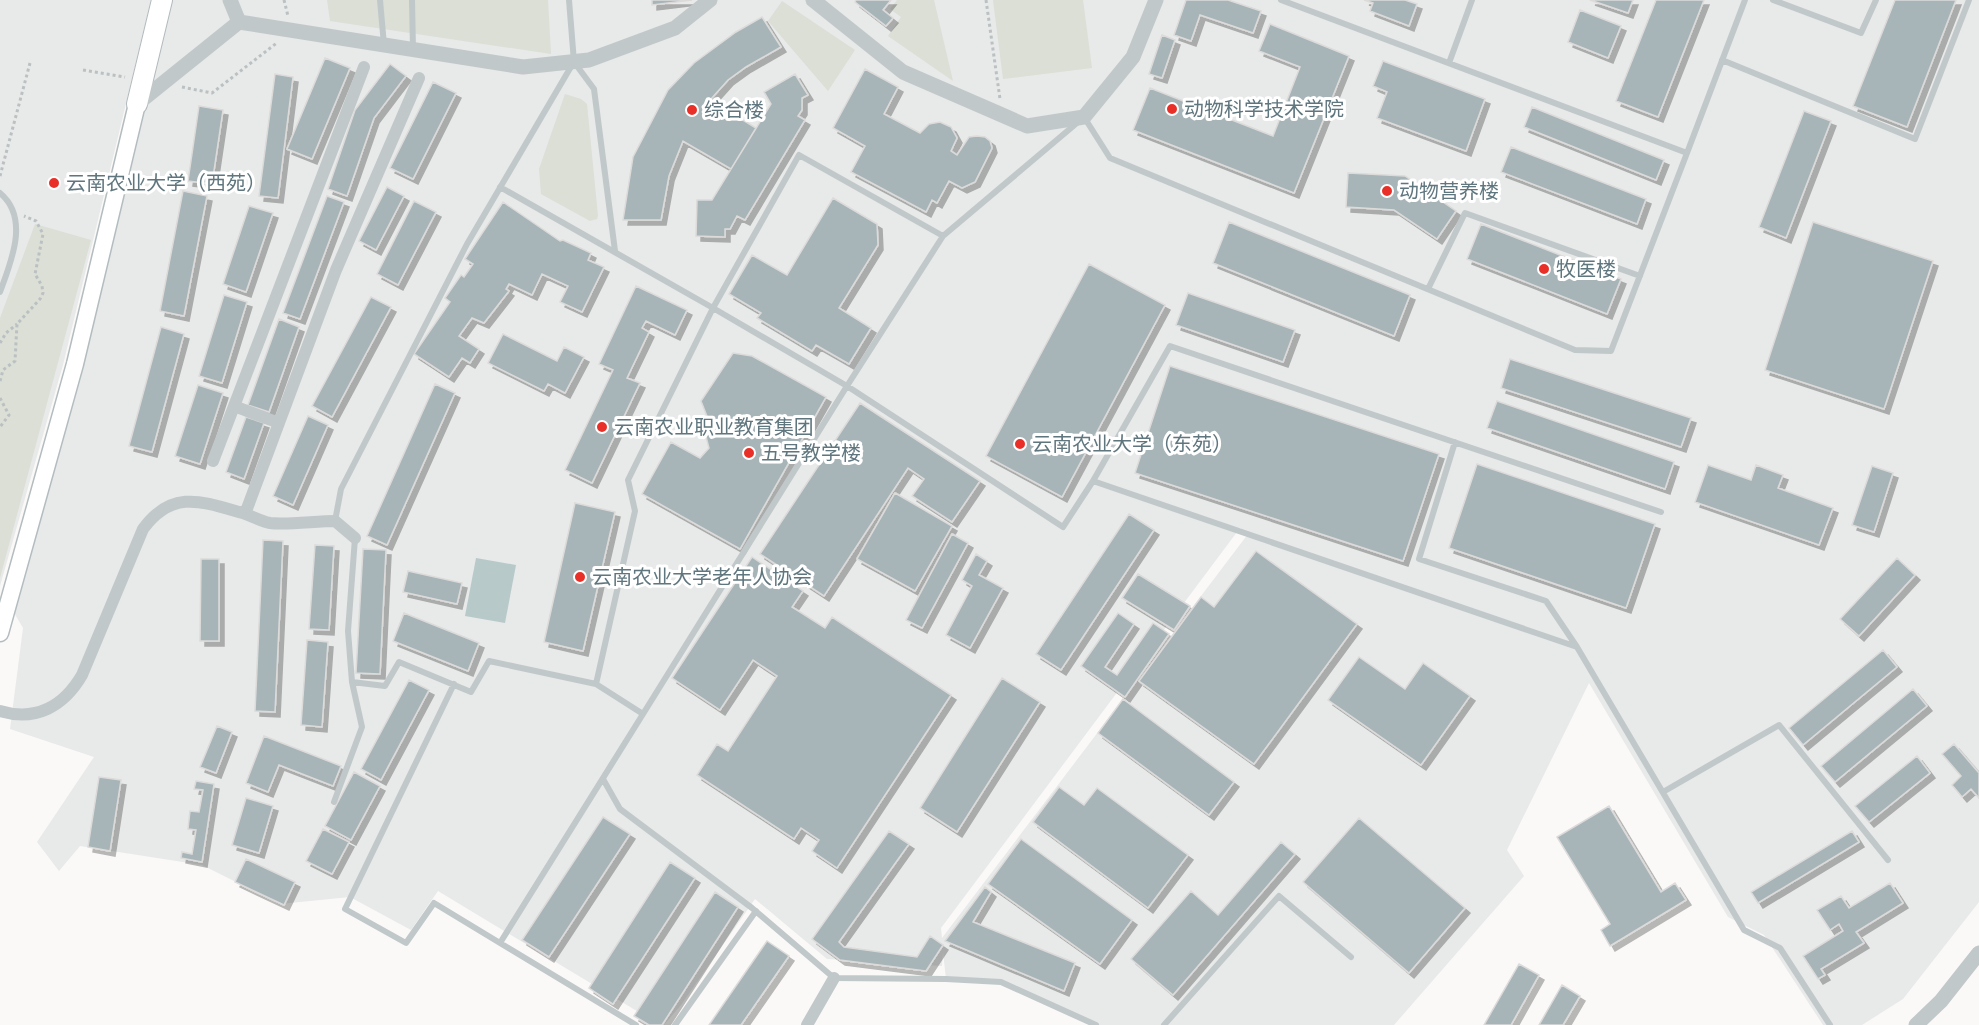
<svg xmlns="http://www.w3.org/2000/svg" width="1979" height="1025" font-family="'Asap Condensed','Noto Sans SC',sans-serif">
  <style>
    .built { fill: #e8e9e9; fill-rule: evenodd }
    .green { fill: #dbdfd6 }
    .water { fill: #b8c9ca }
    .building { fill: #a7b4b8; stroke: #dcdbda; stroke-width: 1.5; filter: url(#shadow) }
    .lines { fill: none; stroke-linecap: round; stroke-linejoin: round }
    .secondary-casing { stroke: #b3bcbf; stroke-width: 19 }
    .primary-casing { stroke: #b2babd; stroke-width: 22 }
    .path { stroke: #bbc0c2; stroke-width: 3; stroke-dasharray: 3 3; stroke-linecap: butt }
    .service { stroke: #c1c8ca; stroke-width: 6 }
    .minor { stroke: #c1c8ca; stroke-width: 12 }
    .tertiary { stroke: #c1c8ca; stroke-width: 15 }
    .secondary { stroke: #fff; stroke-width: 16 }
    .primary { stroke: #fff; stroke-width: 20 }
    .poi-dot { fill: #e93028; stroke: #fff; stroke-width: 2 }
    .labels { text-anchor: middle; stroke-width: 6; stroke-linejoin: round; paint-order: stroke }
    .poi-label { font-size: 20px; fill: #5f767e; stroke: #fff; text-anchor: start }
  </style>
  <defs>
    <filter id="shadow"><feDropShadow dx="5" dy="5" stdDeviation="0" flood-color="#0004"/></filter>
  </defs>
  <rect width="100%" height="100%" fill="#faf9f8"/>
  <path class="built" d="M0,0H151L63,365L0,586Z
    M172,0H1979V902L1903,999L1862,1025H1823L1764,935L1728,917L1589,683L1507,850L1524,876L1394,1025H1096L1001,982L946,979L943,952L942,966L827,959L755,899L681,1005L664,1025H660L438,891L411,930L350,897L280,904L202,865L80,846L59,871L37,842L94,757L10,729L23,628L13,611L85,360ZM1240,528L1248,534L942,938L941,928Z"/>
  <path class="green" d="M327,0H548L551,54L330,21Z
    M897,0H934L953,81L888,36L901,17L890,9Z
    M993,0H1083L1092,68L1003,79Z
    M782,1L855,50L828,91L768,21Z
    M565,94L581,99L587,104L598,216L597,219L590,221L541,194L539,169Z
    M35,224L91,240L0,578V318Z"/>
  <path class="water" d="M476,558L516,565L505,623L465,616Z"/>
  <path class="building" d="M652,0H692L652,5Z
    M856,0H891L883,10L893,18L886,26L855,2Z
    M1186,0H1228L1261,11L1253,33L1200,15L1191,41L1174,35Z
    M1364,0H1405L1417,4L1409,26L1370,11L1373,3Z
    M1590,0H1633L1628,13Z
    M1656,0H1704L1658,117L1616,101Z
    M1895,0H1956L1907,127L1853,106Z
    M1580,10L1621,26L1608,58L1568,42Z
    M762,17L781,47L746,67L728,80L710,100L756,128L731,169L683,141L669,176L661,220H623L633,157L668,90L694,63L736,32Z
    M1270,24L1349,56L1294,193L1133,130L1150,88L1273,136L1300,67L1259,51Z
    M1162,35L1175,40L1162,78L1149,74Z
    M325,58L350,68L312,159L287,149Z
    M1383,61L1485,99L1466,151L1377,118L1387,92L1373,86Z
    M390,64L406,76L374,118L347,196L328,189L355,110Z
    M865,69L898,87L884,114L920,133L929,124L940,122L951,127L957,138L951,151L957,155L969,137L977,136L985,137L990,141L992,148L975,182L962,188L949,181L937,203L932,200L926,212L851,172L865,146L833,128Z
    M275,74L293,77L278,198L259,196Z
    M795,74L808,95L802,98V110L798,116L805,120L745,220L737,216L730,229H725V237L696,236L697,200H712L771,104L764,92Z
    M433,82L456,93L413,179L390,168Z
    M199,106L223,110L212,184L188,181Z
    M1532,107L1664,160L1656,180L1524,127Z
    M1804,111L1831,121L1786,238L1759,227Z
    M1511,147L1646,199L1637,224L1501,172Z
    M1348,173L1405,176L1456,211L1437,239L1394,210L1346,207Z
    M387,187L404,196L376,250L359,241Z
    M183,191L207,196L184,316L160,311Z
    M327,196L344,202L300,319L283,313Z
    M833,198L877,224L878,245L839,308L871,328L849,364L816,345L812,351L757,318L761,313L729,294L752,255L787,275Z
    M414,201L436,212L398,285L377,274Z
    M503,202L560,241L563,240L591,253L588,260L604,267L582,312L560,302L568,286L542,274L532,295L509,284L506,289L509,291L484,323L472,318L459,336L479,349L470,363L462,358L449,377L414,354L450,302L445,298L461,275L464,277L473,264L465,259Z
    M249,206L273,213L246,292L223,284Z
    M1229,222L1410,295L1394,336L1213,263Z
    M1813,222L1933,261L1884,409L1765,370Z
    M1481,224L1621,279L1607,314L1467,259Z
    M1089,264L1165,305L1062,497L986,456Z
    M636,286L687,310L675,335L646,321L642,328L649,332L627,378L640,383L592,483L565,470L613,370L599,364Z
    M1188,293L1295,330L1283,362L1176,325Z
    M224,295L247,302L222,383L199,376Z
    M371,297L391,307L332,417L312,406Z
    M279,319L299,327L269,412L248,405Z
    M161,327L184,334L152,452L129,446Z
    M503,334L557,361L564,347L584,357L565,393L548,384L544,391L488,363Z
    M733,353L752,356L826,397L740,549L642,494L671,442L700,458L709,448L705,433L710,424L701,401Z
    M1510,359L1691,418L1681,447L1501,388Z
    M1170,366L1439,454L1403,561L1135,473Z
    M435,384L455,393L387,545L367,536Z
    M198,385L223,393L200,464L175,456Z
    M1497,401L1674,462L1665,489L1487,428Z
    M860,403L980,481L952,522L912,496L924,479L908,468L824,596L760,554Z
    M308,416L328,425L293,505L273,496Z
    M246,417L264,423L244,479L226,472Z
    M1477,464L1655,524L1626,608L1449,548Z
    M1708,465L1751,480L1756,465L1783,475L1778,488L1833,508L1819,545L1695,502Z
    M1872,466L1893,473L1874,532L1852,525Z
    M895,493L952,526L915,591L857,559Z
    M575,503L615,512L583,651L544,642Z
    M1129,514L1154,530L1061,670L1036,654Z
    M952,534L968,543L922,628L906,620Z
    M263,540L283,541L275,712L255,711Z
    M315,545L334,546L329,630L309,629Z
    M363,549L386,550L380,674L356,673Z
    M1256,551L1357,624L1254,764L1139,681L1201,597L1214,607Z
    M976,554L987,561L979,575L1003,588L970,648L946,635L972,586L962,580Z
    M752,557L803,591L792,607L825,628L832,617L951,695L837,868L812,851L819,840L801,828L794,839L697,775L717,744L728,751L777,676L753,660L720,710L672,678Z
    M1897,558L1915,575L1859,636L1840,619Z
    M201,559H219V641H200Z
    M408,571L462,583L457,604L403,592Z
    M1138,574L1190,606L1174,630L1122,598Z
    M404,613L479,643L468,671L393,641Z
    M1118,613L1134,624L1105,667L1117,675L1153,623L1169,634L1125,697L1081,666Z
    M307,640L328,642L322,727L301,725Z
    M1883,650L1897,667L1803,745L1789,728Z
    M1359,657L1405,689L1423,663L1470,696L1421,765L1328,700Z
    M1002,678L1040,702L957,832L920,808Z
    M409,680L429,690L381,780L361,769Z
    M1913,689L1927,706L1835,782L1821,766Z
    M1123,699L1234,782L1209,815L1098,733Z
    M217,726L232,732L216,773L200,767Z
    M264,736L341,766L333,786L279,765L268,792L246,783Z
    M1954,744L1979,773V798L1971,789L1962,797L1952,785L1961,776L1942,754Z
    M1917,756L1930,773L1869,822L1855,806Z
    M354,772L380,786L351,840L325,826Z
    M99,777L121,780L110,851L88,847Z
    M196,781L214,784L202,862L181,858L182,852L192,854L196,830L188,829L190,811L199,812L203,790L194,789Z
    M1059,787L1084,805L1097,788L1188,855L1148,908L1033,822Z
    M246,798L273,806L259,853L232,845Z
    M1609,806L1661,892L1675,883L1686,900L1610,946L1601,930L1610,924L1557,837Z
    M603,817L630,834L549,957L522,940Z
    M1359,818L1465,908L1409,973L1303,882Z
    M323,829L349,842L332,874L306,861Z
    M889,831L909,844L839,942L844,947L917,957L930,936L943,945L926,971L840,960L812,939Z
    M1852,831L1859,842L1758,903L1751,892Z
    M1021,839L1132,920L1100,964L988,884Z
    M1281,842L1295,854L1173,995L1131,959L1191,891L1218,915Z
    M246,859L295,882L284,905L235,882Z
    M670,862L695,878L613,1004L589,988Z
    M1890,883L1903,903L1856,932L1864,943L1821,969L1825,975L1818,979L1803,956L1843,931L1839,924L1830,930L1817,910L1841,896L1849,908Z
    M985,887L991,892L973,922L1075,963L1064,991L945,941Z
    M715,892L738,907L662,1025H649L634,1016Z
    M767,941L789,956L741,1025H709Z
    M1519,964L1539,975L1511,1025H1484Z
    M1562,985L1580,996L1563,1025H1539Z"/>
  <g class="lines">
    <defs>
      <path id="secondary" d="M0,633L75,364L137,104"/>
      <path id="primary" d="M137,104L162,0"/>
    </defs>
    <use href="#secondary" class="secondary-casing"/>
    <use href="#primary" class="primary-casing"/>
    <path class="path" d="M284,0L288,16
      M986,0L1000,99
      M83,70L125,77
      M182,87L212,93L278,42
      M0,176L30,63
      M0,343L6,333L17,324
      M0,381L3,370L15,361L17,324L40,299L43,293L42,286L35,274L43,234L36,221L24,216
      M0,398L9,415L0,427"/>
    <path class="service" d="M380,0L384,45
      M412,0L413,49
      M569,0L574,62L594,89L615,251
      M1773,0L1861,33L1876,0
      M1722,60L1915,139L1969,0
      M1449,63L1472,0
      M1687,153L1745,0
      M0,193C30,218 11,262 0,292
      M943,236L799,155L713,308L847,386L1063,527L1093,481L1577,647L1744,930L1780,948L1830,1025
      M1428,289L1465,213L1640,276
      M1455,442L1419,559L1546,601L1577,647
      M1093,481L1170,346L1661,512
      M335,521L341,489L467,244L572,65
      M355,538L348,631L352,682L385,686L399,662L471,692L489,661L596,684L635,511L628,480L713,308L500,187
      M454,684L345,909L406,943L434,903L500,943L643,714
      M596,684L643,714L847,386L943,236L1084,117L1110,158L1575,350L1611,351L1687,153L1281,0
      M603,779L620,809L752,908L834,978L946,979L1001,982L1096,1025
      M1663,792L1779,725L1888,860
      M334,802L362,727L352,682
      M500,943L636,1025
      M675,1025L756,911
      M1164,1025L1279,896L1351,957"/>
    <path class="minor" d="M234,406L279,423
      M213,461L364,67
      M245,514L336,270L419,78
      M0,711C36,722 64,706 82,675L143,529C171,491 198,500 239,512C249,514 259,521 270,523C286,525 317,521 335,521L355,538
      M807,1025L834,978"/>
    <path class="tertiary" d="M230,0L239,22
      M813,0L903,72L1002,115L1027,126L1084,117L1133,57L1156,0
      M137,104L239,22L523,67L589,60L675,28L710,0
      M1916,1025L1941,1001L1979,953"/>
    <use href="#secondary" class="secondary"/>
    <use href="#primary" class="primary"/>
  </g>
  <g class="poi-dot">
    <circle cx="1172" cy="109" r="6"/>
    <circle cx="692" cy="110" r="6"/>
    <circle cx="54" cy="183" r="6"/>
    <circle cx="1387" cy="191" r="6"/>
    <circle cx="1544" cy="269" r="6"/>
    <circle cx="602" cy="427" r="6"/>
    <circle cx="1020" cy="444" r="6"/>
    <circle cx="749" cy="453" r="6"/>
    <circle cx="580" cy="577" r="6"/>
  </g>
  <g class="labels">
    <g class="poi-label">
      <text x="1184" y="116">动物科学技术学院</text>
      <text x="704" y="117">综合楼</text>
      <text x="66" y="190">云南农业大学（西苑）</text>
      <text x="1399" y="198">动物营养楼</text>
      <text x="1556" y="276">牧医楼</text>
      <text x="614" y="434">云南农业职业教育集团</text>
      <text x="1032" y="451">云南农业大学（东苑）</text>
      <text x="761" y="460">五号教学楼</text>
      <text x="592" y="584">云南农业大学老年人协会</text>
    </g>
  </g>
</svg>
